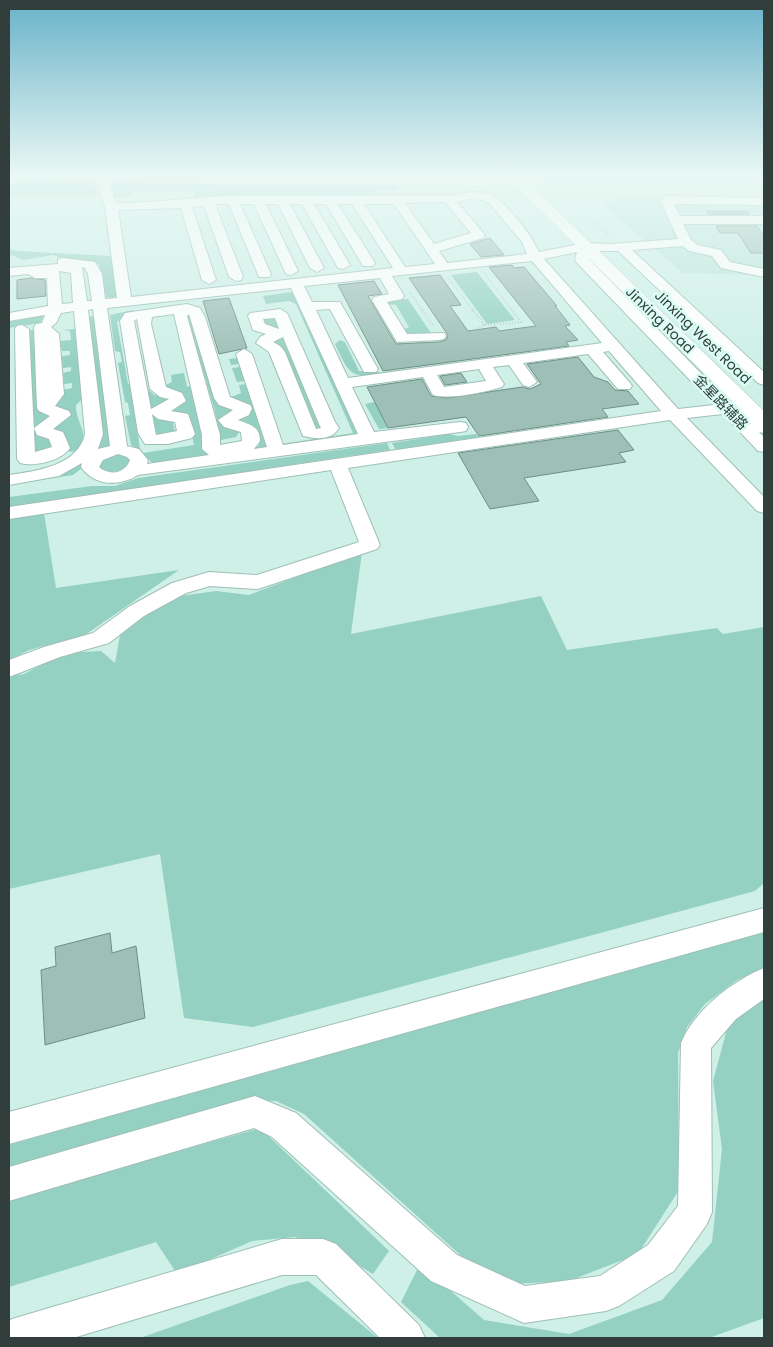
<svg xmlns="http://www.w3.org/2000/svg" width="773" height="1347" font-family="Poppins,'Noto Sans SC',sans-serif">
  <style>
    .built { fill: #bae5da }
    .green { fill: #94d1c2 }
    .building { fill: #9ebfb6; stroke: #6f8e86 }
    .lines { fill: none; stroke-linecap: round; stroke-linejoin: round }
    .minor-casing { stroke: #9ebfb6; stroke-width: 2 }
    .major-casing { stroke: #9ebfb6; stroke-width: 1 }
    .path-far1 { stroke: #9db9b2; stroke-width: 2; stroke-dasharray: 0.5 2; stroke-linecap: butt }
    .path { stroke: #9db9b2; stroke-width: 2.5; stroke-dasharray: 0.5 2.5; stroke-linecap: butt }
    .minor { fill: #fff; fill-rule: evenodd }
    .major { fill: #fff; fill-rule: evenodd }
    .labels { text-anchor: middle; stroke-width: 5; stroke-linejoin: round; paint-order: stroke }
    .far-street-label { font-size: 14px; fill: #313e3b; stroke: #dbfdf4 }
  </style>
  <rect width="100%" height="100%" fill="#cef0e7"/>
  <path class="built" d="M620,196L764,197V275L683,273L602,204Z"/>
  <path class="green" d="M9,183H93L98,195H9Z
    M111,183H116L397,186V189L374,191L373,198H194V191H136L130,196L115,198L110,184Z
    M9,249L17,251L111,256L118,294L114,298L106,297L99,264L88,261L65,260L53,255L23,260L9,254Z
    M477,272L515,320L487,324L451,275Z
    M292,292L298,304L358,435L281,446V444L353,433L296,304L289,301L266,304L263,296Z
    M408,299L431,333L408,337L403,330L409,327L396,305L386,304V301Z
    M133,310L117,322L128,384H132L140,450L131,445L125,416L130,415L128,403L125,402L118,363L122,362L120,352L115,351L110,315Z
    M190,314L215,400L222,406L237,407L235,412L227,414L223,418L240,431L236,437L221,440L214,408L187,316Z
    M41,315L44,316L40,323L9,328V319Z
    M275,315L322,427L321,429L316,430L314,426L284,350L279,346L270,345L261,317Z
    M95,316L110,446L73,475L9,485V483C44,478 61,479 89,455C93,451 98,450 100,445L87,317Z
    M75,329L82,399L76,405C76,423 86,426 83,447L72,452L66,451L51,431L54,401L61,398L63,390L72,388V383L64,384L63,373L71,371V367L63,368L62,356L70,355V351H62L60,341L71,340L70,331L63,330Z
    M31,330H36L39,412L51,415L52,418L39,424L36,428L51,440L52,448L31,454L27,332Z
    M340,340L345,342L359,371L388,373C351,378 351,378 335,344Z
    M239,358L269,447L259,450L254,449L156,464L151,462L143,453L194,445L189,420L167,413L178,405L165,387L166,385L172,382L171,375L184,373L187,387L190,386L208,454L259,446L252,425L235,422L241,415L231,397L241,393L239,385L247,384L246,381L237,382L232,368L240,367L239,364L231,365L229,359Z
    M148,389L154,395L172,398L169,403L175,433L156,438Z
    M375,402L388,428L379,429L365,404Z
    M449,434L458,436L476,434L479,437L396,450L392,443Z
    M387,443L390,450L9,507V497L92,486H115L138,478Z
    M119,454L130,460V463C120,473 109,475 98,466L99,462L111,455Z
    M44,513L56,588L179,570L85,635L29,650L9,660V518Z
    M362,552L351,634L541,596L567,650L717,628L723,634L764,627V883L755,891L253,1027L184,1018L160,854L9,889V676L24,674L64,653L101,651L115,663L120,635L148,609L180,596L216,591L249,595Z
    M764,930V968L737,980L705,1004L687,1027L678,1053L679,1190L638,1254L569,1281L511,1284L468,1262L304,1114L276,1101L249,1100L9,1171V1145Z
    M764,998V1318L709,1338H440L401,1302L420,1264L484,1320L569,1334L662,1300L712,1242L722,1149L713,1081L727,1029L751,1004Z
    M260,1128L389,1251L373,1274L334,1250L295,1237L252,1241L177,1274L156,1242L9,1287V1199Z
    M308,1281L378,1338H140L290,1285Z"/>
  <path class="building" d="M707,211H747L749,214H709Z
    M716,226H757L764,237V253H751L738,233H720Z
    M490,238L504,255L481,257L470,244Z
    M512,265L514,268L524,267L557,306H555L570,325L565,326L578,340L566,342L569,346L383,371L338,285L374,281L382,294L368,296L396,344L439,342L446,340L448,335L409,278L440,275L461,305L450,306L468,331L496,327L499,331L536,326L489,267Z
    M31,278L45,280L46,296L17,299V280Z
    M229,298L247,348L219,354L203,301Z
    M578,357L594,377L608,382L615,390L628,391L639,404L602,409L608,417L479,436L466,417L388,428L367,387L422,379L431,396L448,398L522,387L530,389L541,384L527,364Z
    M461,373L467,382L445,385L440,376Z
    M618,430L634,450L619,453L626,462L524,478L539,501L490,509L458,453Z
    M110,933L112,953L136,946L145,1018L45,1045L41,970L56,966L55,947Z"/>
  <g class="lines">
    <defs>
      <path id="minor" d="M94,175H106L116,203C153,203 189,198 225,196C304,194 382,197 460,195C469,191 482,191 491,195C506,202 533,237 539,252L585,243L610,244L678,239L660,200L666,196L764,198V205L674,204L680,216H764V224H683L691,240L698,245L721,250L730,262L764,269V277L721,268L712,256L689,251L683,246L632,250L764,372V385L758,383L618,251H591L589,259L733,406L764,421V433L759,432L764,437V452L758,451L723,414L687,418L764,497V513L757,511L670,420L348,468L380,545L377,549L258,589L210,586L186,593L144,616L109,643L60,657L9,677V660L44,647L93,633L130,606L172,583L209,572L257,575L359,542L331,470L9,519V507L661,411L609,351L603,352L630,383L632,386L630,389H618L588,354L523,363L537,382L529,387L523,385L509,365L493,367L504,384L502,387C485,392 450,400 433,395L423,377L352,387L374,432L460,422L466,423L468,427L466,431L460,432L138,475C119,487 94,486 81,467L82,463L59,476L9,485V475C36,471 78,466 85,434L74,311L61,313L56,323L51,327L59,334L64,394L55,406L69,411L71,415L53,429L63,432L70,448C61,461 35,467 20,463L17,459L15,329L17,326L22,325L29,329L35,452L52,447L49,439L37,435L34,428L50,416L39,411L37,408L34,327L36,324L42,323L45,315L9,321V313L48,306L47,278H35L28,274L9,276V268L58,264V259L63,258L95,262L102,274L105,299L117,298L105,207ZM470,199L483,200L489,203L522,242L527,254L447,263L439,251L483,238L485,235L457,202ZM445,202L471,233L434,244L405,203ZM215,204H229L259,277H269L271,274L240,204H254L286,274L291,275L298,271L266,204H278L310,268L317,272L324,268L290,204H302L338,268L343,269L350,265L314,204H326L363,266H373L375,263L338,204H352L393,268L131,297L118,210L181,208L202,280L209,284L216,280L192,207L204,206L229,277L236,281L241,280L243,277ZM364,204H394L435,264L405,267ZM577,252L575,260L577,263L714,405L678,409L544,259ZM532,261L602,343L348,378L316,310L330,309L364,372H376L378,369L340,302H312L304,286L380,278L389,294L374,297L372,300L397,342L439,340L444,339L446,336L444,333L407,334L387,302L402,299L404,296L392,276ZM82,267L85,268L88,274L92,301H87ZM59,271L71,273L73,303L62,304ZM291,288L358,434L283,445L252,354L244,349L236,354L267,447L254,449L260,441C260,426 250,425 238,420L249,415L252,408L250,405L230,397L205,317L200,308L187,304L125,313L120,321L138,433L145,444H168L192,438L195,434L188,414L171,411L186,401L182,393L166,387L151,324L152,317L174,314L202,435V449L209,455L147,464L148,460L139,449L127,446L107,308ZM93,309L110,446L98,449L103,434L88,310ZM189,314L214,398L219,405L233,410L218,420L224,427L241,432L242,441L220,445V435L187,316ZM137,319L150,389L160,397L169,399L151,409L134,321ZM479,369L486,381L444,387L437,375ZM152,414L158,419L175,422L177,431L156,435ZM118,454L127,457L130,460C125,474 109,476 99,467L103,460Z
        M280,309L287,313L335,422L339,428C331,441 316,439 303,436L269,352L256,343L260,337L266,334L253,330L248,316L250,313ZM275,318L279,329L265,324L263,319ZM283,337L319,424L321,428L316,429L285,352L280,346L273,342Z
        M764,908V932L9,1144V1112Z
        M764,968V999L736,1019L711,1048L712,1212L707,1224L674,1271L619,1306L606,1311L524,1323L431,1281L272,1137L254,1128L9,1201V1167L255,1096L296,1113L457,1255L525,1286L600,1276L648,1245L678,1206L681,1043C694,1011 732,981 764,968Z
        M282,1239H323L336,1244L419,1325L425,1338H380L316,1275H282L73,1338H9V1321L12,1319Z"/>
      <path id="major" d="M9,175L508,177L506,175H521L524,178L545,179L547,182L545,185L532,186L764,411V428L757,426L516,186L9,180Z"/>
    </defs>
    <use href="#minor" class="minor-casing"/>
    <use href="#major" class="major-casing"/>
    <path class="path-far1" d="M553,182L610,237
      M484,273L513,312
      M448,277L474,312
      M410,292L423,312"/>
    <path class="path" d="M422,310L433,326
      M473,310L484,325
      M451,334L473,331L484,325L521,322L512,310"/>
    <use href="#minor" class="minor"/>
    <use href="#major" class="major"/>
  </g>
  <linearGradient id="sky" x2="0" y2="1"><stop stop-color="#69b2c9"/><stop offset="0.48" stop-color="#e9f8f4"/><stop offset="1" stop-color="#e9f8f4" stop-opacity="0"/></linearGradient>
  <rect width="773" height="364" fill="url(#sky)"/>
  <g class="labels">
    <g class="far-street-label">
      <text transform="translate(660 320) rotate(44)" y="5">Jinxing Road</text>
      <text transform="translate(703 337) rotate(44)" y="5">Jinxing West Road</text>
      <text transform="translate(721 402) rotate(46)" y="5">金星路辅路</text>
    </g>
  </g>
  <rect width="773" height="1347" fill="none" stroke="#313e3b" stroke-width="20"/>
</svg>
